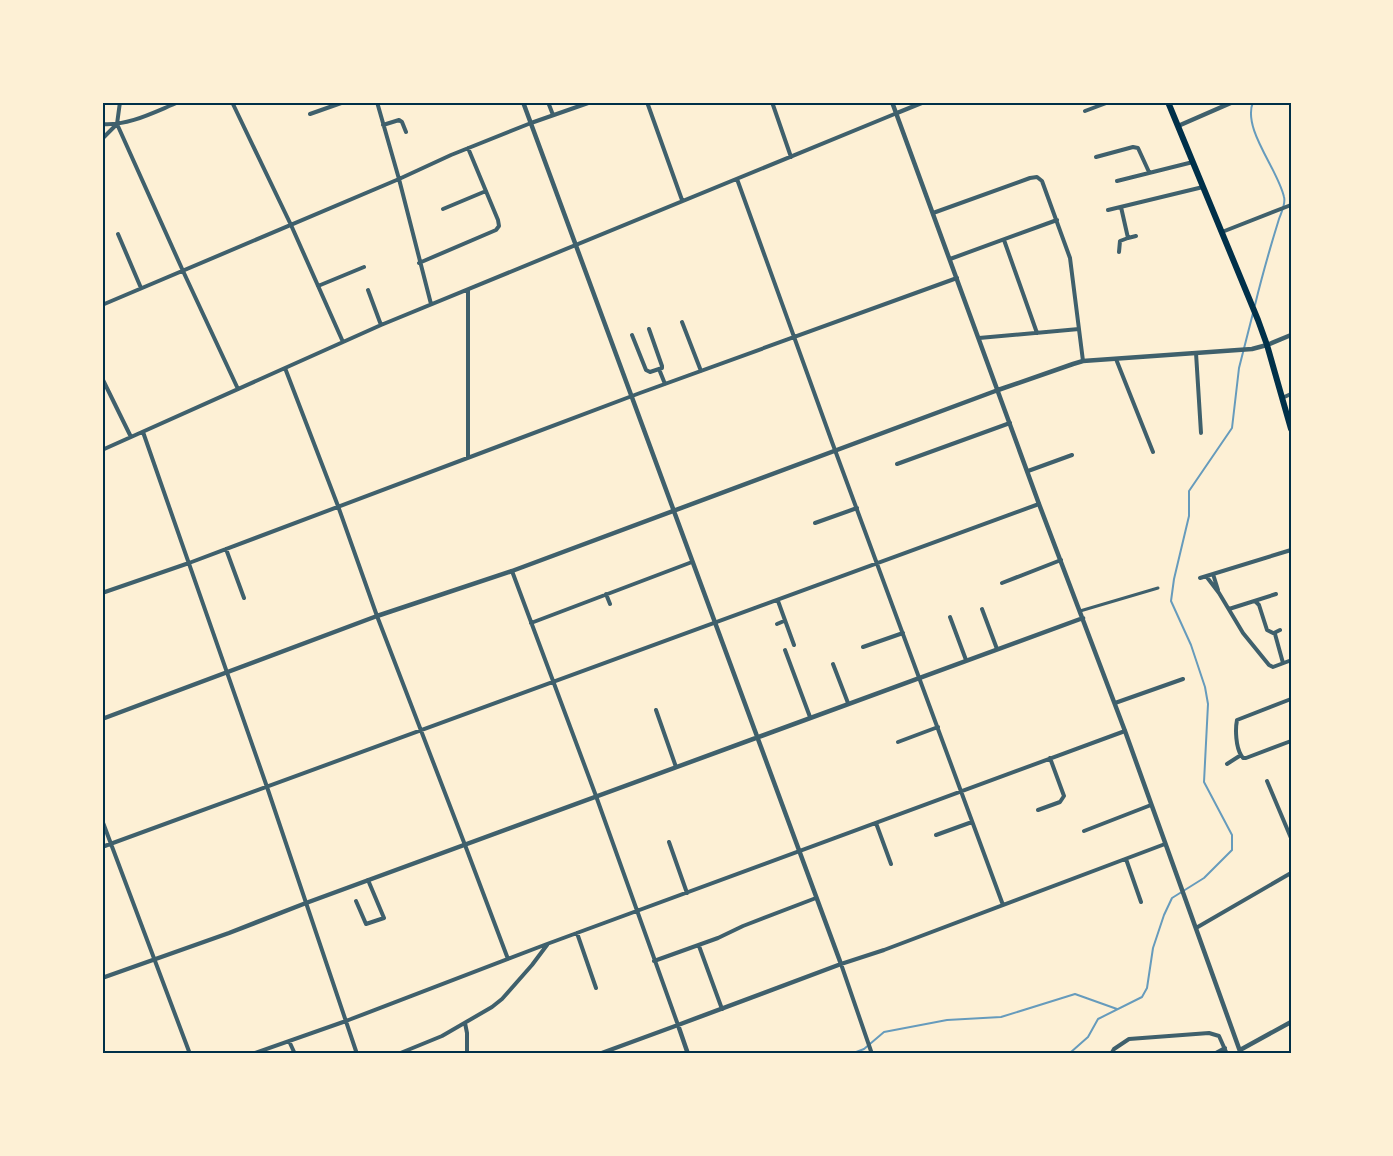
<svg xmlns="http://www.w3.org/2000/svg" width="1393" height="1156" font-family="Jost,sans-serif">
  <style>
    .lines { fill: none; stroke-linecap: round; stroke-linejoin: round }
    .stream { stroke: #669bbc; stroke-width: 2 }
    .pedestrian { stroke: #3f606c; stroke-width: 3 }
    .minor { stroke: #3f606c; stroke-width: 4 }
    .tertiary { stroke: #3f606c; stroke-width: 4.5 }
    .primary { stroke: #003049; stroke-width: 6 }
    .neatline { fill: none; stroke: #003049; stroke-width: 2 }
  </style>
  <rect width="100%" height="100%" fill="#fdf0d5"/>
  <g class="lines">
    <path class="stream" d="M1253,102C1242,129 1278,169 1284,197C1286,204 1281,213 1279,219C1270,248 1262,276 1255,305
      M851,1054L864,1049L884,1032L947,1020L1001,1017L1075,994L1117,1009
      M1071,1054V1052L1088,1037L1098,1019L1142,997L1147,988L1153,948L1164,915L1172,898L1204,878L1232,850V835L1204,782L1208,704L1205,687L1191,645L1171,601L1174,579L1189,516V491L1232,428L1239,368L1253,313"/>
    <path class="pedestrian" d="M1080,611L1158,588"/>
    <path class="minor" d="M120,102L117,124L183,271L238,389
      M232,102L291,225L343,342
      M377,102L399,179L431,304
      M548,102L553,115
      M647,102L682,200
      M772,102L791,157
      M1085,111L1109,102
      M310,114L344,102
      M102,124C129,126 154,112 179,102
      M383,125L399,120L402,122L406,132
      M102,139L117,124
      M1096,157L1133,147L1138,148L1149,172
      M737,179L832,442L1003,905
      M1117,181L1193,162
      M443,209L486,191
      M1108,210L1203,187
      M933,213L1030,178L1037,177L1042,181L1070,258L1083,361
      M1222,232L1291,205
      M118,234L141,288
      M1128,238L1136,236
      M1004,240L1037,333
      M1119,252L1120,241L1128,238L1121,207
      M950,259L1057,220
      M419,263L496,230L499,226L498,220L468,148
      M318,286L364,267
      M368,290L381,325
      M468,290V457
      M102,305L399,179L451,155L531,123L591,102
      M682,322L701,371
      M632,335L646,370L650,372L662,368V366L649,329
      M979,338L1079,329
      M1196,353L1201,433
      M1116,359L1153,452
      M285,368L338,506L377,616L465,845L508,959
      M659,369L665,384
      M102,378L131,437
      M1282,398L1291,394
      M143,432L267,787L357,1054
      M102,450L381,325L897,113
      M897,464L1010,423
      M1028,471L1072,455
      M815,523L857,508
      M226,549L244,598
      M512,571L596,796L678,1025L599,1054
      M1213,574L1218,590
      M1206,576L1219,593L1243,633L1269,665L1273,667L1289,661
      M1200,578L1291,550
      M1002,583L1061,560
      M102,593L189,563L640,393L957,278
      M606,594L610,604
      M778,601L794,645
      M1255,601L1259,605L1267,630L1275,634L1283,663
      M982,609L997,649
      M1229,609L1276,594
      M950,617L966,660
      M531,623L692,562
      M777,624L784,621
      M1274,633L1280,630
      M863,647L903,633
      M785,650L810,717
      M833,664L848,703
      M1115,703L1183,679
      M656,710L676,767
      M898,742L938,727
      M1241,755C1236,747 1235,730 1237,720L1291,699
      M1227,764L1241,755L1243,758H1246L1291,741
      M1267,781L1291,838
      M1038,810L1060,802L1064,796L1050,758
      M102,820L190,1054
      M876,823L891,864
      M1084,831L1151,805
      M936,835L972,822
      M669,842L687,893
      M102,847L1039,504
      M1126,859L1141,902
      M356,901L366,924L384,918L368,880
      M1196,928L1291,873
      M577,933L596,988
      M699,946L722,1009
      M654,961L718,938L743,926L816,898
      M465,1023L467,1033V1054
      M289,1041L295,1054
      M252,1054L346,1021L547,944L1125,731
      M398,1054L442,1036L492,1007L502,999L532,965L547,945
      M872,1054L841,964L884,950L1165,844
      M1111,1054L1114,1049L1129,1039L1209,1033L1219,1036L1227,1054
      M1214,1054L1225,1048"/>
    <path class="tertiary" d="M523,102L841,964L678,1025L688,1054
      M892,102L1039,504L1125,731L1241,1054
      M897,113L924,102
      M1178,126L1233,102
      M102,719L377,616L512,571L998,390L1073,364L1083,361L1252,349L1267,345L1291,335
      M102,978L229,933L306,903L1083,618
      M1240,1050L1291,1022"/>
    <path class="primary" d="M1168,102L1258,320L1267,345L1291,429"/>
  </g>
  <rect width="1393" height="1156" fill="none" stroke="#fdf0d5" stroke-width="207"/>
  <rect x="104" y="104" width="1186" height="948" class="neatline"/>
</svg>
